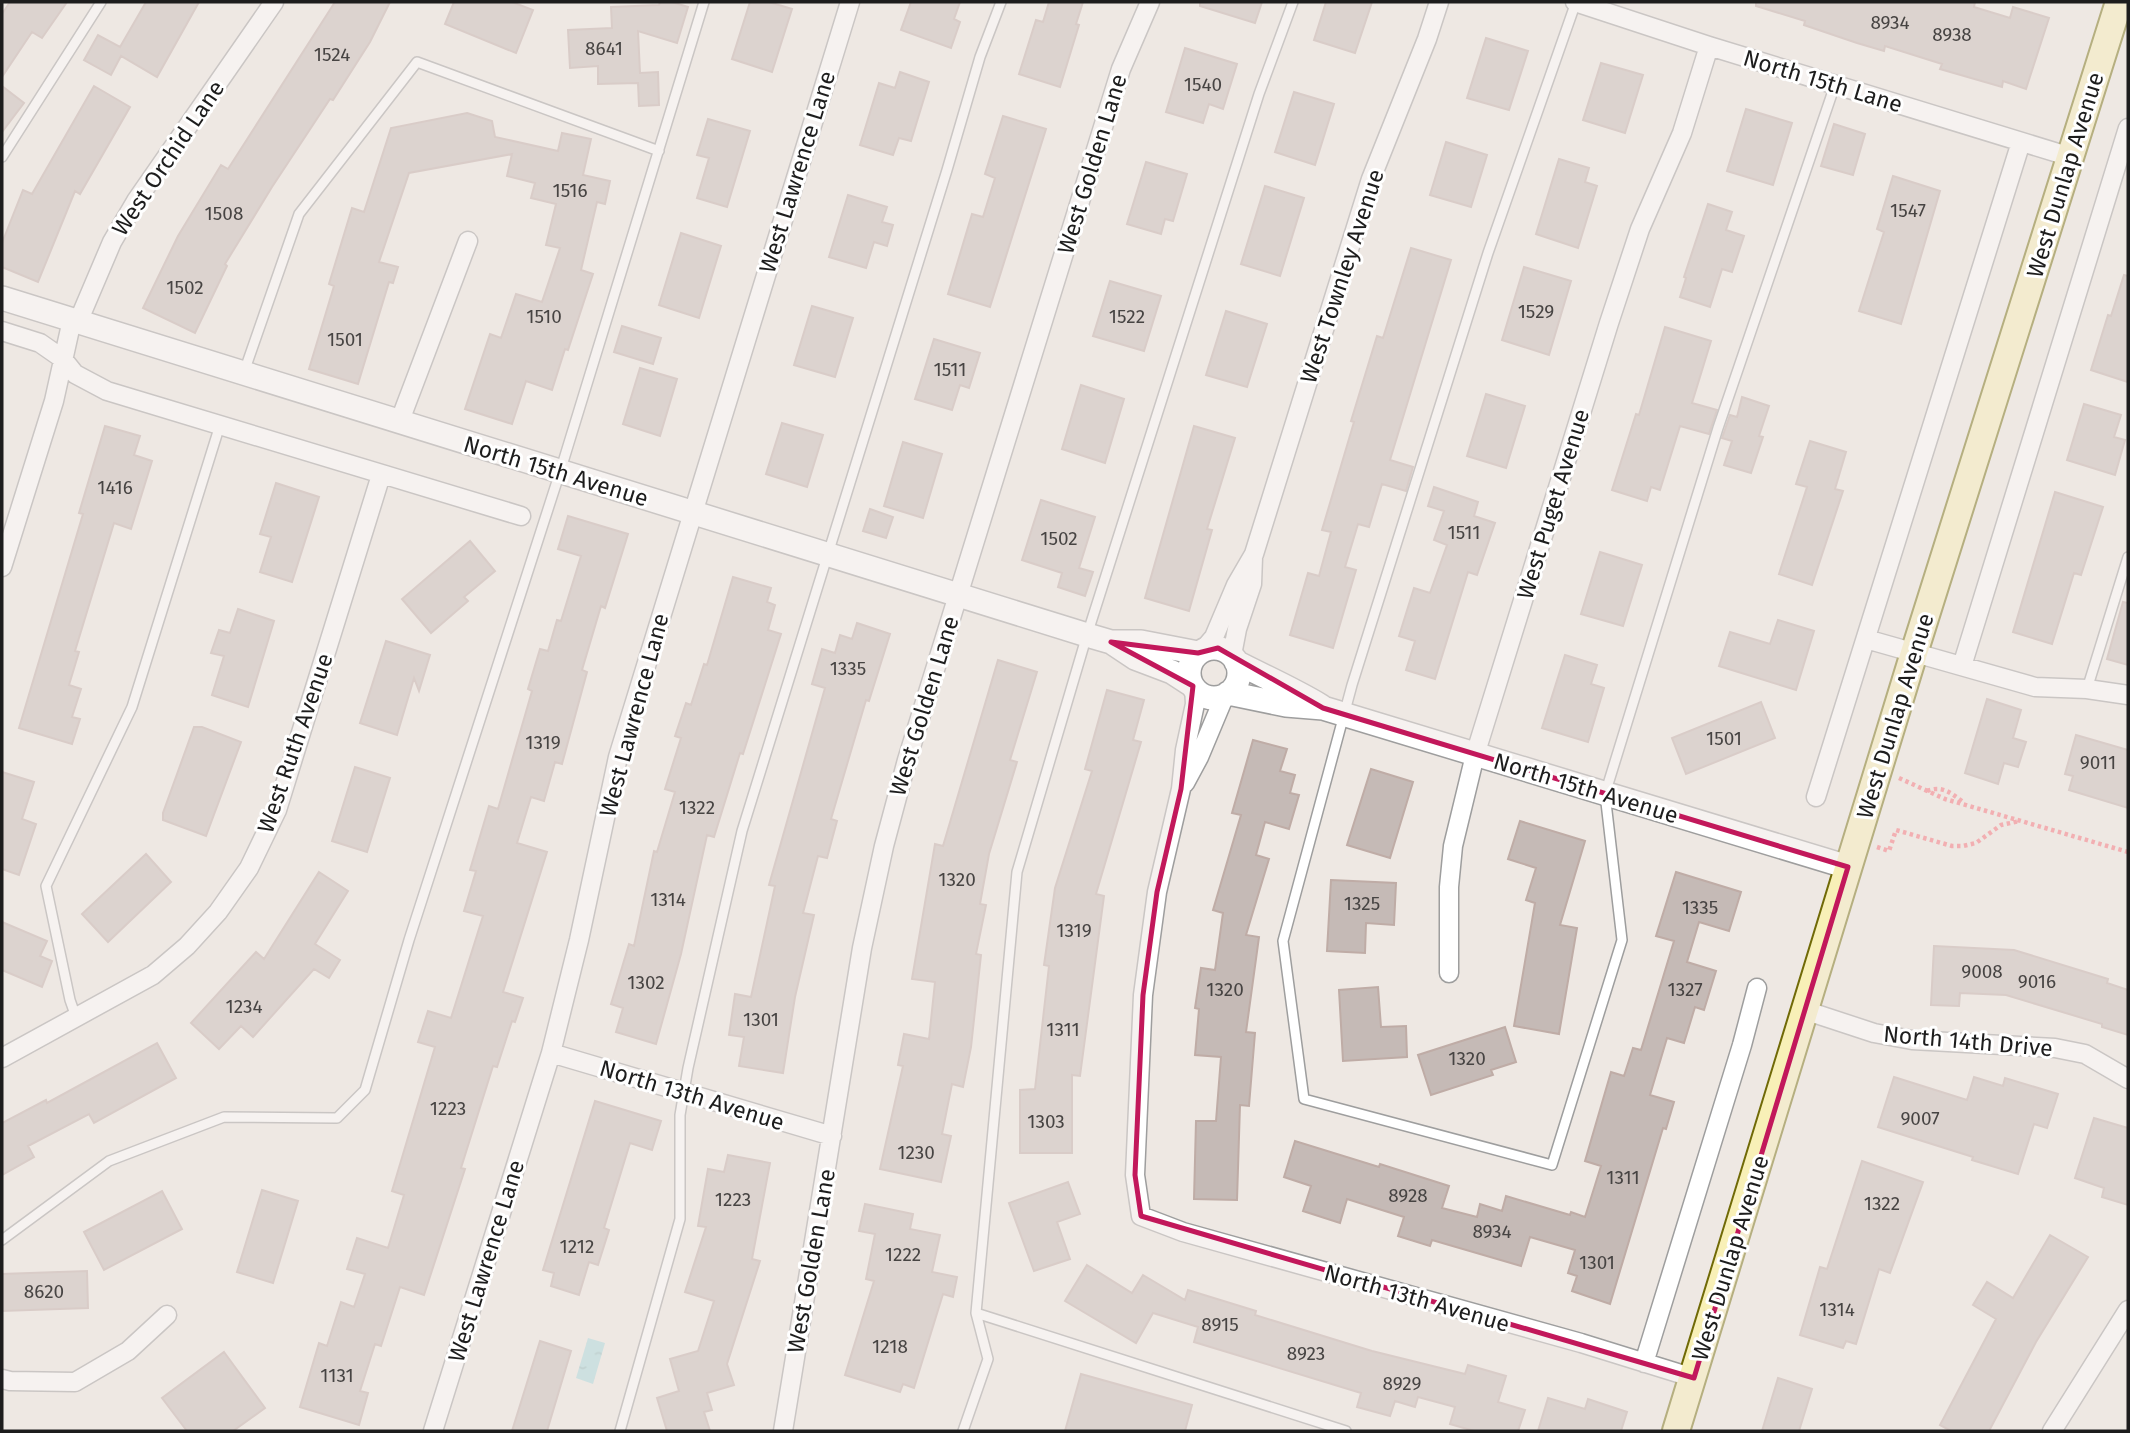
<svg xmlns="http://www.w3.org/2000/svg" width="2130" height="1433" font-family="'Fira Sans',sans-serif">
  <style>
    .water { fill: url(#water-ripples) }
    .building { fill: #c5bab6; stroke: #bfaca6; stroke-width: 2 }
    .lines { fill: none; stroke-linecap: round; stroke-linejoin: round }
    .service-casing { stroke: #9e9e9e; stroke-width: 12 }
    .minor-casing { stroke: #9e9e9e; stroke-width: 21 }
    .tertiary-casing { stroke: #9e9e9e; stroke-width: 26 }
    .secondary-casing { stroke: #706a07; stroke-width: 30 }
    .path { stroke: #f66c75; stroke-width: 4.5; stroke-dasharray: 3.5 3.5; stroke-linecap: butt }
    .service { stroke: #fff; stroke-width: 9 }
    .minor { stroke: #fff; stroke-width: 18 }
    .tertiary { stroke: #fff; stroke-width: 23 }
    .secondary { stroke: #f8f0b7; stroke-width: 26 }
    .marked { fill: none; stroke: #c2185b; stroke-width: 5; stroke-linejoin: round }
    .labels { text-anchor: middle; stroke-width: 6; stroke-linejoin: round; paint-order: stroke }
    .number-label { font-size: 19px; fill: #474443 }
    .street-label { font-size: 23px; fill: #1d1d1d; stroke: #fff }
  </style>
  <defs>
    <pattern id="water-ripples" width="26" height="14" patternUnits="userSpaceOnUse" patternTransform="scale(1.75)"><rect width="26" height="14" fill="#a4d8db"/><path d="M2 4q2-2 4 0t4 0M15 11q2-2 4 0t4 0" fill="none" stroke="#8db9bc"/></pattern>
  </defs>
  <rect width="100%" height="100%" fill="#eee8e3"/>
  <path class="water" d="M588,1338L605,1343L593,1384L576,1378Z"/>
  <path class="building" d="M10,2H67L42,38L32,32L2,77V14Z
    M146,2H199L157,77L121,56L111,75L84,60L98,35L120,47Z
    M335,2H390L370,42L333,100L330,99L272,187L225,264L227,266L195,333L143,308L178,236L221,165L228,169Z
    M454,2H512L533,10L516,53L445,24Z
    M660,2H672L688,7L677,43L638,31L640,73L658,72L659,105L639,106L638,83L598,84V66L570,68L568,30L612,28L611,7L659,5Z
    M750,2H769L792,9L772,72L732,59Z
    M911,2H960L954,19L960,22L951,48L901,30Z
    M1049,2H1083L1076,24L1079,25L1060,87L1019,74L1036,20L1043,22Z
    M1200,2H1262L1255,23L1200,6Z
    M1326,2H1372L1355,53L1314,40Z
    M1756,2H1975L1974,7L2010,18L2013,7L2049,18L2026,89L2003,81L2002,87L1940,69L1942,64L1885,46L1884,51L1857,43L1804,25L1805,21L1756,6Z
    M1486,38L1528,51L1509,110L1467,98Z
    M1185,48L1237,64L1223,109L1209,104L1203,123L1166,112Z
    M1601,63L1643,75L1625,133L1583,120Z
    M900,72L929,82L911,141L899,138L893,155L860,145L879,83L895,88Z
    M2,86L24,103L2,132Z
    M94,86L130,107L80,194L75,191L38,282L2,267V243L23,190L32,194Z
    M1294,92L1334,104L1315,165L1275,152Z
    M1746,109L1792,123L1773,185L1727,171Z
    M467,113L492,121L495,137L558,151L562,133L591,139L583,175L610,181L605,204L597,202L581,270L593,274L568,350L565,349L552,390L526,381L512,424L465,409L490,334L501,338L516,294L542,302L560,248L546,245L556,204L531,198L535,183L507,176L512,154L409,173L379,262L398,267L393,283L389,282L358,384L309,369L334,286L329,284L352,208L364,212L391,128Z
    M1003,116L1046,129L990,307L948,294L972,214L983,217L995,178L985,174Z
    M708,119L750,131L727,207L697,198L709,158L697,155Z
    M1834,124L1865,134L1853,175L1821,166Z
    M1446,142L1487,155L1471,207L1430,195Z
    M1559,159L1589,168L1585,182L1597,186L1578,248L1536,234Z
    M1146,162L1187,174L1173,221L1165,219L1161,234L1127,224Z
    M1893,176L1940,191L1901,324L1859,311L1884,232L1877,229Z
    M1265,186L1304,198L1280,276L1241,264Z
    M848,195L887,207L882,222L893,225L887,246L874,242L866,268L829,257Z
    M1708,204L1732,212L1726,230L1744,236L1732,272L1722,269L1710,307L1680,297L1686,278L1684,277Z
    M681,233L721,246L699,318L659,305Z
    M1411,248L1451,260L1390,460L1413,467L1406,491L1382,484L1369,527L1358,524L1345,567L1356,570L1333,648L1290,635L1308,573L1319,576L1331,532L1322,530L1354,422L1351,421L1377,336L1383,338Z
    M1524,267L1571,281L1549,355L1502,340Z
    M2124,275L2128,276V382L2091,370L2108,315L2111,316Z
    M1110,281L1161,296L1144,351L1093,336Z
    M812,306L853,318L835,377L794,365Z
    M1226,311L1267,324L1247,387L1206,375Z
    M622,326L661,338L653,364L614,352Z
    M1665,327L1711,341L1692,403L1717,410L1709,434L1680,426L1660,490L1651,487L1647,501L1612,490L1636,414L1639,415Z
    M934,339L980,353L969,388L960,385L952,410L915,399Z
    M640,368L677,379L660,436L623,424Z
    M1081,385L1124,399L1105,463L1062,449Z
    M1486,394L1525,406L1506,468L1467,456Z
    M1742,397L1769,406L1759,436L1763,437L1751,473L1724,465L1732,441L1722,438L1730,415L1737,417Z
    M2084,404L2121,415L2114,437L2125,440L2115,475L2067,460Z
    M782,423L823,435L807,487L766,474Z
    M105,426L140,436L134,455L152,461L131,529L114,523L75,651L79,652L69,685L81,689L72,717L80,719L72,744L19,728L83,514L79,513Z
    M1194,426L1235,438L1207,529L1212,530L1189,611L1145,598Z
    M1810,441L1846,452L1835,489L1843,491L1812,585L1779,574L1807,487L1796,484Z
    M903,442L942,454L923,518L884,506Z
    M276,483L319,497L292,582L260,572L271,537L260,534Z
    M1434,487L1478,502L1474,516L1495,523L1477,575L1468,572L1435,679L1406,670L1415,641L1399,636L1414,588L1430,593L1447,545L1434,540L1444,511L1428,506Z
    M2055,492L2103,507L2081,575L2074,573L2052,644L2013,632Z
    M1041,500L1095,517L1079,568L1093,572L1085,596L1058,587L1062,573L1022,560Z
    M870,509L893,517L886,538L863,531Z
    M568,516L628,534L605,608L601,606L582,670L587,672L562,764L555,762L544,801L531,797L517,843L547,852L503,992L523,998L515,1022L512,1021L497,1067L493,1066L461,1168L465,1169L424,1295L400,1287L381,1346L375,1344L360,1391L368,1393L359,1425L300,1407L319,1343L327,1346L341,1302L354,1307L365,1274L347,1269L357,1238L388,1248L404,1195L392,1191L435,1047L418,1042L428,1011L451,1018L483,916L464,911L476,871L470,870L489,806L498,809L532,691L528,689L540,649L548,651L557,620L561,621L581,556L558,549Z
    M470,541L495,571L464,597L468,601L431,633L402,599Z
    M1600,552L1642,565L1623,626L1581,614Z
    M733,577L771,588L767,602L775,605L768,630L781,634L743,754L740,753L714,837L707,835L681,954L656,1044L616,1032L623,1008L611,1004L629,944L634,946L654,851L657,852L675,792L665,789L681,738L675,736L686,703L691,705L704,664L707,665Z
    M2123,602L2128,603V665L2107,659Z
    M238,609L274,621L248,707L212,695L224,656L211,653L219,630L230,633Z
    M1778,620L1814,631L1796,690L1719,666L1730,632L1770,644Z
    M857,623L890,634L869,701L866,700L831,819L837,821L827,858L818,856L803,913L814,915L795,997L783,1073L739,1066L744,1037L729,1035L735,994L751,997L775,886L769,885L825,688L812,684L822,649L835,653L840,635L852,639Z
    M386,641L430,655L419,691L414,678L397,735L360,723Z
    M1565,655L1597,665L1591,684L1604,688L1588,742L1542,728Z
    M998,660L1037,672L1010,760L1017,762L989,854L980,904L986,905L976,954L981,955L971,1047L963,1087L952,1084L942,1134L951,1136L941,1182L880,1169L903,1066L898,1065L904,1034L929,1039L935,982L912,979L935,844L943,846Z
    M1107,690L1144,700L1133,740L1141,742L1096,894L1104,896L1080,1076L1072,1075V1153H1020V1090L1035,1089L1049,966L1044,965L1055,888L1092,771L1085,769Z
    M1987,699L2021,710L2013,738L2026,742L2018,767L2004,763L1998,784L1965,773Z
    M1761,702L1775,738L1686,774L1672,738Z
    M194,727H202L241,742L206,836L163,820V813Z
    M2076,735L2128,750V808L2069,790L2073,776L2065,774Z
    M1253,740L1287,749L1280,771L1295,775L1290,793L1299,795L1289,829L1265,822L1256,855L1269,859L1246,935L1259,937L1246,1032L1255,1033L1249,1106L1240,1105L1237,1200L1194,1199L1196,1121H1216L1221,1057L1195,1055L1199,1009L1195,1008L1201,968L1215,970L1223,913L1213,910L1241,815L1232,813Z
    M355,767L390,778L367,852L332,841Z
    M1371,769L1413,782L1390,858L1347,845Z
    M2,772L34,782L22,819L36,824L19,875L2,869Z
    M1520,821L1585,841L1560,925L1577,928L1559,1034L1514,1026L1535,903L1526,900L1536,868L1508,859Z
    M146,854L171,882L108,942L82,914Z
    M319,872L348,891L315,944L340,960L329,978L314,969L253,1037L241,1026L219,1049L191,1023L256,952L264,959Z
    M1676,872L1741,892L1729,931L1699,922L1687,962L1716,971L1704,1010L1695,1007L1684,1043L1667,1038L1650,1095L1674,1102L1666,1129L1663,1128L1610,1304L1572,1291L1577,1276L1568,1273L1575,1250L1530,1237L1521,1266L1432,1240L1430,1246L1398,1236L1404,1217L1347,1199L1340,1223L1303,1211L1311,1186L1284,1177L1295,1141L1379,1167L1380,1164L1449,1186L1442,1208L1477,1217L1480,1204L1502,1211L1506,1196L1570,1215L1571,1212L1585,1217L1601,1166L1585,1161L1611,1072L1624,1076L1633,1048L1641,1050L1674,941L1656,936Z
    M1331,880L1396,883L1394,925L1366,923L1365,953L1327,951Z
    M2,922L47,941L40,956L52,961L42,987L2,970Z
    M1934,946L2014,950L2108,979L2107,983L2128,990V1035L2102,1027V1024L2006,995L1960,993L1959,1006L1931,1005Z
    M1378,987L1381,1027L1406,1026L1407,1057L1343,1061L1339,990Z
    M1505,1027L1516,1062L1491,1070L1493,1075L1431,1095L1418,1055Z
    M157,1043L176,1078L94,1123L89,1114L28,1146L34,1157L2,1175V1123L46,1100L47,1103Z
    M1894,1077L1967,1100L1974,1077L2003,1086L2005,1078L2058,1094L2047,1128L2034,1124L2018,1174L1972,1160L1973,1157L1878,1127Z
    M595,1101L661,1121L652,1150L630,1143L604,1228L609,1230L598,1265L589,1262L579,1295L551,1286L554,1273L543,1270Z
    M2094,1118L2128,1128V1205L2102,1197L2104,1188L2075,1178Z
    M728,1155L770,1163L752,1259L760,1261L727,1364L734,1385L707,1393L712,1410L704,1412L710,1431H667L657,1398L679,1391L670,1359L698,1351L714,1301L685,1292L706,1227L698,1226L708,1169L724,1172Z
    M1862,1161L1923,1182L1890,1273L1879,1269L1856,1344L1846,1341L1843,1348L1800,1335L1820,1267L1827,1269Z
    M1068,1182L1080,1214L1057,1222L1070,1259L1034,1271L1009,1203Z
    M262,1190L298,1201L273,1283L237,1272Z
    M162,1191L182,1229L104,1270L84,1232Z
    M865,1204L913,1214L910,1229L940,1235L932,1272L957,1277L953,1297L943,1294L914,1388L903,1384L900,1392L845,1375L874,1281L866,1279L875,1234L859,1231Z
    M2050,1235L2088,1257L2036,1342L1989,1431H1951L1940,1425L1996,1319L1973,1305L1987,1282L2013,1298Z
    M1087,1265L1132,1293L1143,1275L1185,1300L1188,1290L1256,1311L1255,1315L1372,1351L1465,1374L1468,1365L1506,1376L1498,1402L1525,1410L1518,1431H1474L1450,1424L1455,1407L1418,1397L1415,1407L1395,1401L1390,1416L1357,1407L1361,1393L1194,1342L1198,1327L1153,1313L1136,1343L1065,1301Z
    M87,1271L88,1308L2,1311V1274Z
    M540,1341L571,1351L547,1431H512Z
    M224,1352L265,1408L233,1431H187L162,1398Z
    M1081,1374L1192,1405L1185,1431H1065Z
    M1778,1378L1812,1389L1799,1431H1762Z
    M1548,1398L1585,1409L1588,1399L1627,1412L1621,1431H1538Z"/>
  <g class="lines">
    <defs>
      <path id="service" d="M1576,2L1488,253L1352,685L1283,941L1304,1099L1552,1165L1622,940L1605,794L1718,428L1835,85
        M2,157L101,2
        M244,372L299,214L417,62L659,151
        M2087,689L2128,557
        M76,1017L70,1000L46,886L132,707L220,425
        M2,1240L109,1161L224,1117L337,1118L365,1090L409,940L560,472L704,2
        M976,1313L1346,1431
        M620,1431L680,1219V1115L688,1068L742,831L947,170L980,57L1001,2
        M963,1431L988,1359L976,1313L1017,872L1087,635L1259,94L1293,2"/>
      <path id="minor" d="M1575,2L1709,46L2071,157
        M78,322L112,242L136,201L274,2
        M2,331L40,343L63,359L75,374L107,391L521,516
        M399,423L468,241
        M2,567L54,401L72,320
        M1866,639L2035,687L2087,689L2128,695
        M1203,650L1214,637L1236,585L1254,554L1371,179L1427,39L1439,2
        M1232,655L1237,629L1252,584L1253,557
        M1962,666L2128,128
        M1194,687L1195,704L1185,750L1181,789L1157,892L1143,995L1135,1175L1141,1216L1183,1232L1581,1343L1694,1378
        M1185,783L1199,757L1225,695
        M1816,797L2021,142
        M1449,973V887L1453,846L1475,755L1609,323L1640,229L1682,133L1709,46
        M1804,1010L1874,1033L1912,1040L2055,1048L2085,1054L2128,1079
        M551,1053L832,1136
        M2,1058L153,975L187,946L218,912L249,868L277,810L381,475
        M1644,1363L1742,1045L1757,988
        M2,1379L10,1381L75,1382L128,1351L167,1315
        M433,1431L551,1053L579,940L618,757L850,2
        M783,1431L862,948L884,846L907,760L1121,69L1150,2
        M2052,1431L2128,1310"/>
      <path id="tertiary" d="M2,298L1087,635L1111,642H1141L1198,653
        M1111,642L1135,658L1172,672L1192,685
        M1189 673a25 25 0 1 1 50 0a25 25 0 1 1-50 0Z
        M1236,662C1265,677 1293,689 1321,706
        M1228,693L1286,705L1323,708L1848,867"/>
      <path id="secondary" d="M1676,1431L1914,653L2119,2"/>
    </defs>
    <use href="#service" class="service-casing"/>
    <use href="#minor" class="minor-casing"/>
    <use href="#tertiary" class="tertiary-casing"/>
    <use href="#secondary" class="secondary-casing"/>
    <path class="path" d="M1899,778L1945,799L2128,852
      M1927,791C1942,785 1951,793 1963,802
      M1877,847L1889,851L1896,830L1952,846H1963L1976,843L2001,825L2020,821"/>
    <use href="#service" class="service"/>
    <use href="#minor" class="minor"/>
    <use href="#tertiary" class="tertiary"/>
    <use href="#secondary" class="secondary"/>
  </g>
  <path d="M0 0H2130V1433H0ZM1111,642L1198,653L1218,648L1323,708L1848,867L1694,1378L1141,1216L1135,1175L1143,995L1157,892L1181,789L1193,686Z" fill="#eee8e3" fill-opacity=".55" fill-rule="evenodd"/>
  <path class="marked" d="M1111,642L1198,653L1218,648L1323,708L1848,867L1694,1378L1141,1216L1135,1175L1143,995L1157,892L1181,789L1193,686Z"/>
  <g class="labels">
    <g class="number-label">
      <text x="1890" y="29">8934</text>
      <text x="1952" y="41">8938</text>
      <text x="604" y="55">8641</text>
      <text x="332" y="61">1524</text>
      <text x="1203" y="91">1540</text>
      <text x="570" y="197">1516</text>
      <text x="1908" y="217">1547</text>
      <text x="224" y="220">1508</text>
      <text x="185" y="294">1502</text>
      <text x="1536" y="318">1529</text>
      <text x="544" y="323">1510</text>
      <text x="1127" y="323">1522</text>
      <text x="345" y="346">1501</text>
      <text x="950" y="376">1511</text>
      <text x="115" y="494">1416</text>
      <text x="1464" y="539">1511</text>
      <text x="1059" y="545">1502</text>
      <text x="848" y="675">1335</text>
      <text x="1724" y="745">1501</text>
      <text x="543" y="749">1319</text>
      <text x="2098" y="769">9011</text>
      <text x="697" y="814">1322</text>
      <text x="957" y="886">1320</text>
      <text x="668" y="906">1314</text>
      <text x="1362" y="910">1325</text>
      <text x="1700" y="914">1335</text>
      <text x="1074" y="937">1319</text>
      <text x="1982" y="978">9008</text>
      <text x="2037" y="988">9016</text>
      <text x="646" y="989">1302</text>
      <text x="1225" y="996">1320</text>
      <text x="1685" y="996">1327</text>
      <text x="244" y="1013">1234</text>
      <text x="761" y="1026">1301</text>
      <text x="1063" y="1036">1311</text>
      <text x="1467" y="1065">1320</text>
      <text x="448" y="1115">1223</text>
      <text x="1920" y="1125">9007</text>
      <text x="1046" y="1128">1303</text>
      <text x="916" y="1159">1230</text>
      <text x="1623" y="1184">1311</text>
      <text x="1408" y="1202">8928</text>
      <text x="733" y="1206">1223</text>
      <text x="1882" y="1210">1322</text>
      <text x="1492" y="1238">8934</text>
      <text x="577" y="1253">1212</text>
      <text x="903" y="1261">1222</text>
      <text x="1597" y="1269">1301</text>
      <text x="44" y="1298">8620</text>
      <text x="1837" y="1316">1314</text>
      <text x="1220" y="1331">8915</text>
      <text x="890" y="1353">1218</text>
      <text x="1306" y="1360">8923</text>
      <text x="337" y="1382">1131</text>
      <text x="1402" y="1390">8929</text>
    </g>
    <g class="street-label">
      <text transform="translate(1823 81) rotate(17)" y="8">North 15th Lane</text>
      <text transform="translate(168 158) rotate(-56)" y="8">West Orchid Lane</text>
      <text transform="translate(1092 164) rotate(-73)" y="8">West Golden Lane</text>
      <text transform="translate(797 172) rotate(-73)" y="8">West Lawrence Lane</text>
      <text transform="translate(2065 175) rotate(-73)" y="8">West Dunlap Avenue</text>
      <text transform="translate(1342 276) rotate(-72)" y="8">West Townley Avenue</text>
      <text transform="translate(556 471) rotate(17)" y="8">North 15th Avenue</text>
      <text transform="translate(1553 504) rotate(-73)" y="8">West Puget Avenue</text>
      <text transform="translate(924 706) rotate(-73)" y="8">West Golden Lane</text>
      <text transform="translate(634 715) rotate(-75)" y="8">West Lawrence Lane</text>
      <text transform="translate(1895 716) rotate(-73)" y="8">West Dunlap Avenue</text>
      <text transform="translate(295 743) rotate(-71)" y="8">West Ruth Avenue</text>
      <text transform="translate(1586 788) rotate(17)" y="8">North 15th Avenue</text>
      <text transform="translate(1968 1041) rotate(5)" y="8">North 14th Drive</text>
      <text transform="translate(692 1095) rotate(17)" y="8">North 13th Avenue</text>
      <text transform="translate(1730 1258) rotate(-73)" y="8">West Dunlap Avenue</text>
      <text transform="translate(486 1261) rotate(-73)" y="8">West Lawrence Lane</text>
      <text transform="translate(811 1261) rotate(-80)" y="8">West Golden Lane</text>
      <text transform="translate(1417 1298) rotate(16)" y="8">North 13th Avenue</text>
    </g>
  </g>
  <rect width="2130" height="1433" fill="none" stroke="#1d1d1d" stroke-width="7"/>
</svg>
